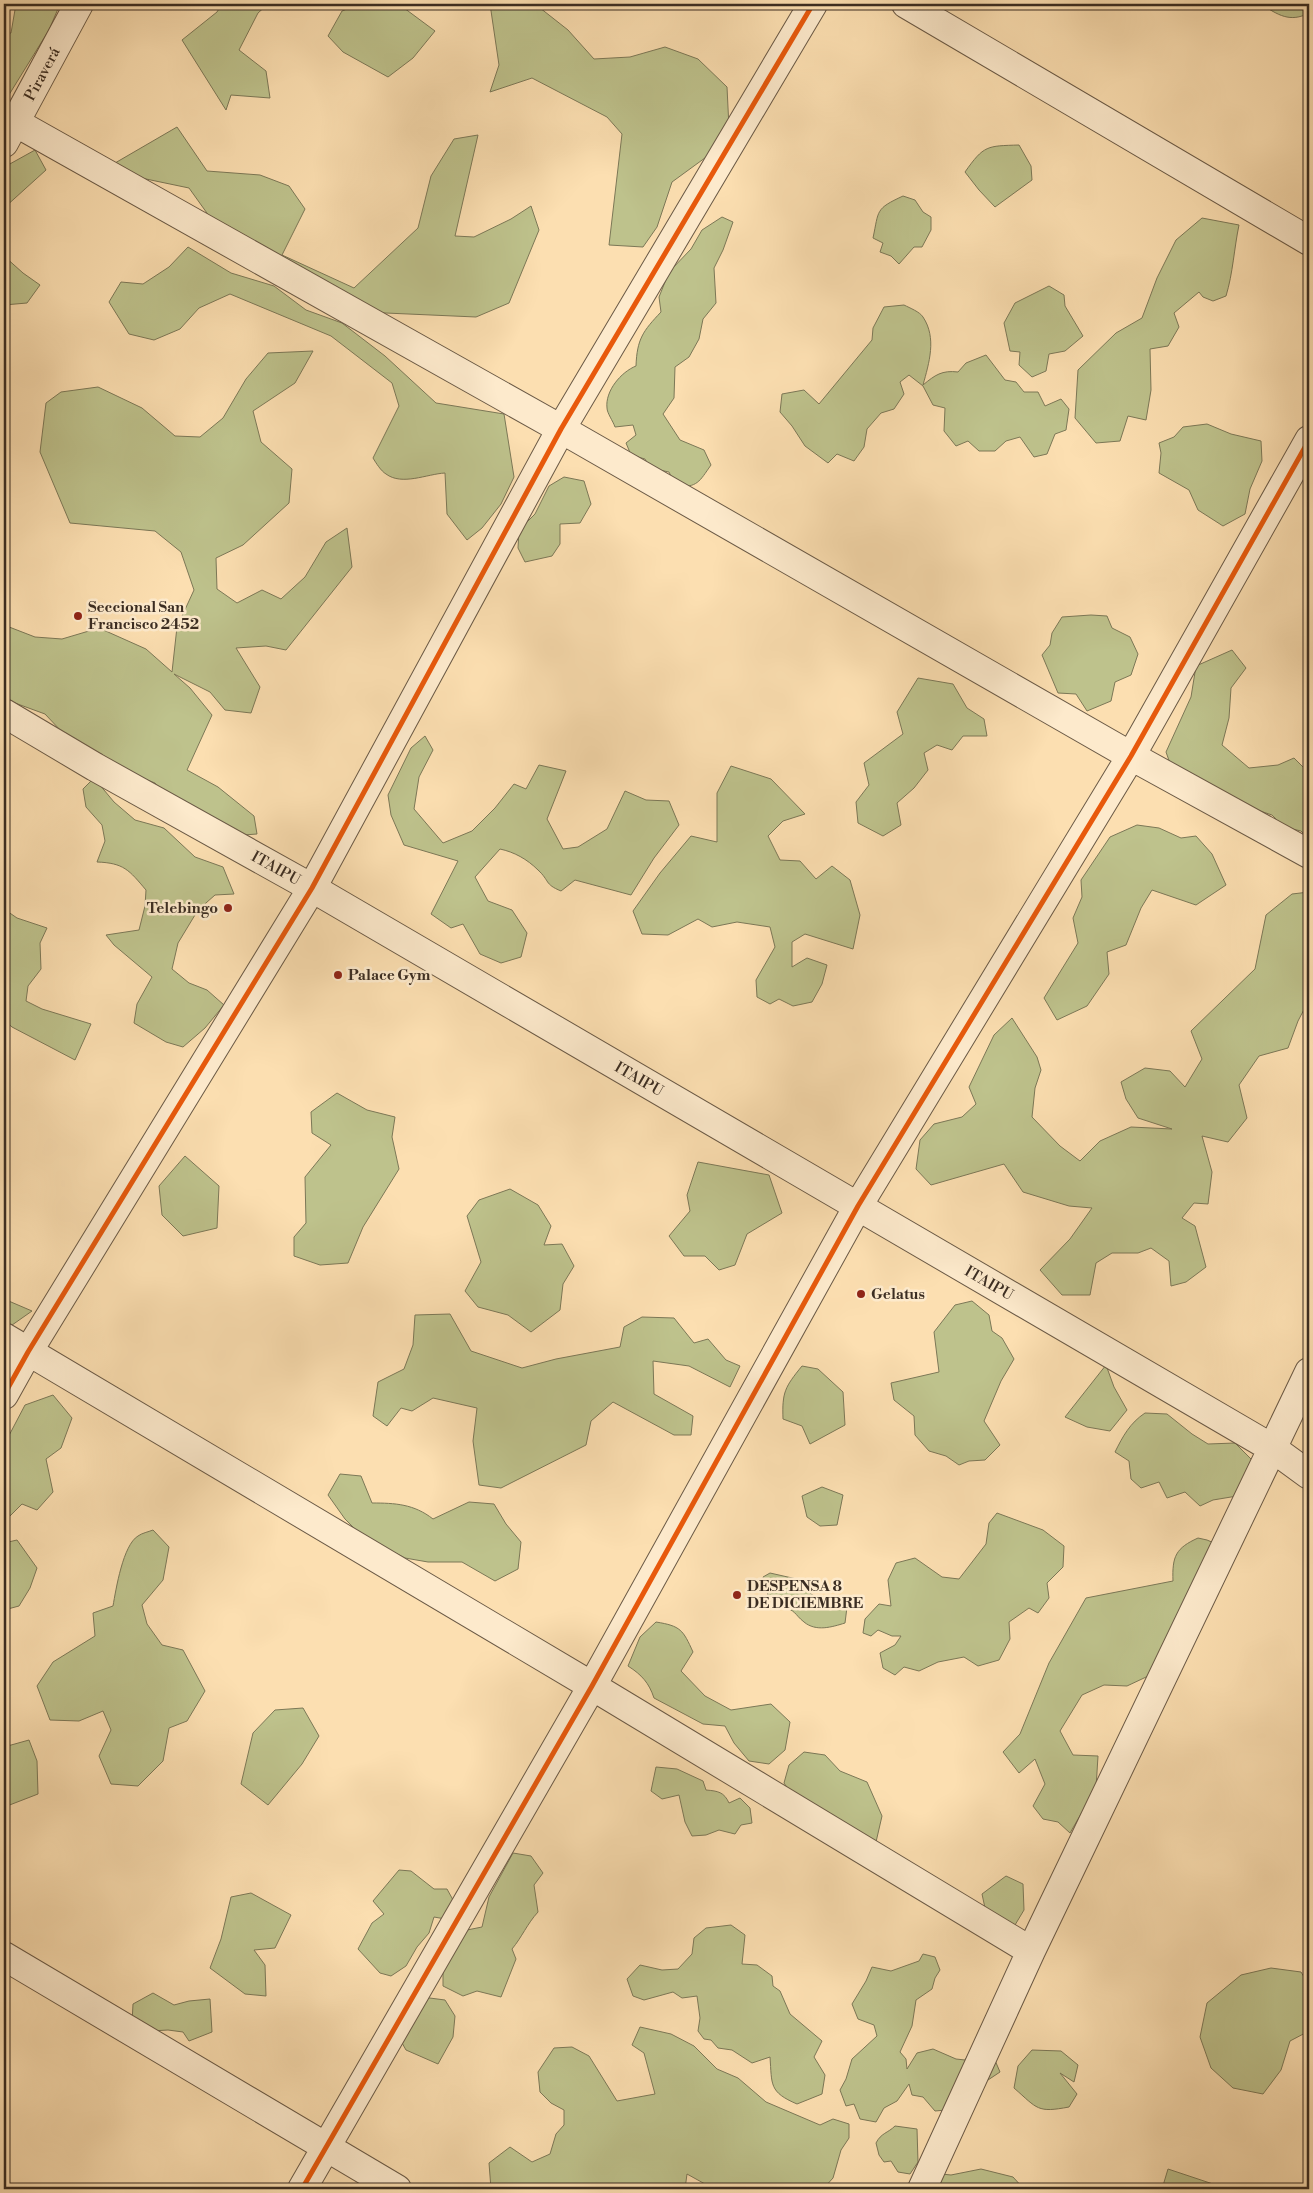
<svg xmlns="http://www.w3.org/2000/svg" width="1313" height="2193" font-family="'Libre Bodoni',serif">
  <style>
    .green { fill: #bec28c; stroke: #7c7857 }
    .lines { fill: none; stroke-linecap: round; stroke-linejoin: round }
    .street-casing { stroke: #6b5a46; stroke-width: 30 }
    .street { stroke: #fdeacc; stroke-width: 28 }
    .cycleway-casing { stroke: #fdeacc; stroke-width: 8 }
    .cycleway { stroke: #e8590c; stroke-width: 5 }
    .poi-dot { fill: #8f2418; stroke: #fdeacc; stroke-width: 2 }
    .labels { text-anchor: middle; stroke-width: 5; stroke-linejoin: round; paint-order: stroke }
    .street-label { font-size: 15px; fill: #3b2d22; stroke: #fdeacc }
    .poi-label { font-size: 15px; font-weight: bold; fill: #3b2d22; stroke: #fdeacc; text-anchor: start }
  </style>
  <rect width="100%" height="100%" fill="#fcdfb1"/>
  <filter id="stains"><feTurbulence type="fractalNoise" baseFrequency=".004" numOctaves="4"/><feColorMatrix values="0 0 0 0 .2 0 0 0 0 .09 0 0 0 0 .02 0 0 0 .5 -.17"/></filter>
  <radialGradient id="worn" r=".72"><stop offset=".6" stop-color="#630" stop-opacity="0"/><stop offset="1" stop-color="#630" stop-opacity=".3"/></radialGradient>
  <path class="green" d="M16,4H60L49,30L7,98L4,96V34L11,33Z
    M222,4H268L258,13L239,50L266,71L270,98L231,95L226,110L182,40L217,12Z
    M359,4H403L404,8L435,31L413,58L388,77L343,52L328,36L342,11Z
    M490,4H535L568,30L594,59L630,57L665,47L698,59L727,87L729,128L709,155L672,182L657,227L643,247L609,245L622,134L607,117L532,78L490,92L499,65Z
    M1261,4H1309V13C1290,23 1278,15 1261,4Z
    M177,127L207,171L260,175L289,186L305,209L282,255L354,288L418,228L431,176L454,139L478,135L455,236L474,237L511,219L531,206L539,230L509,303L476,317L363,312L227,241L189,188L103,170Z
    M1019,145L1031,166L1032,180L995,207L979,190L965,172C984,145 987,146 1019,145Z
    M35,150L46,170L4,208V171L8,165Z
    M903,196L915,200L923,212L931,217V230L922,247H914L899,264L891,256L880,252L883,243L873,238C879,210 875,209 903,196Z
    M722,217L733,222L723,250L714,268L716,303L703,319L699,339L689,357L675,367L674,398L663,414L680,440L704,450L711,465C699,482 698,487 676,487L669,472L650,468L645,459L631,455L626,443L636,435L633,425L615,427C613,421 607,413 607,408C605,391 621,372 636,366C637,339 643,331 661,312L659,297L669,272L691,249L702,230Z
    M1202,218L1239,225C1234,249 1233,273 1226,296L1213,301L1203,297L1199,292L1174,313L1179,327L1168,346L1150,349L1151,390L1146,420L1128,416L1120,441L1096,443L1075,418L1078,370L1116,333L1142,318L1157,278L1176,240Z
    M188,247L231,273L274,286L306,310L342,323L385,356L436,403L504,414L514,477L501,504L482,528L467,540L447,514L445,473C427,474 402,486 386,474C381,471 376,463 373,458L399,406L392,383L331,336L230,294L199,308L180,329L154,340L129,334L109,302L121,282L143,284L169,267Z
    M4,256L23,273L40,285L27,303L4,305Z
    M1049,286L1064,295L1065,306L1083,336L1065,351L1049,354L1046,371L1032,377L1019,365L1020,352L1010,351L1004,323L1015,303Z
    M904,305C910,308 920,312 923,317C937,338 929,363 923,385C935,375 942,370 958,372L966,363L986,355L1005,380L1016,382L1024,392H1038L1045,406L1061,399L1069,409L1066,430L1055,434L1047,454L1034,457L1020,437L1006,441L995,451H979L968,441L956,446L944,431L945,408L933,405L923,386L909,375L900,382L904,394L894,409L881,413L867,429L864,447L854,461L837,454L828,463L805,446L792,426L780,412L782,394L804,390L819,404L872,340L873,328L884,307Z
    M313,351L295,383L253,411L261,442L292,469L289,503L243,545L216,558L217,589L237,603L262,590L281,599L305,577L326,542L347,528L352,567L286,650L266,646L236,648L260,687L251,713L225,710L210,692L174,674L190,688L212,715L187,770L218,787L254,816L257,834L230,836L171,801L155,783L132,774L101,754L87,749L62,732L45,714L4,699V625L35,637L62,639L99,628L146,649L172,672L177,627L194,590L181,552L155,531L70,523L40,452L46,403L61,392L98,387L142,408L175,436L200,437L223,418L246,379L268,353Z
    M1207,424L1231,434L1261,441L1262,461L1250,489L1245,514L1223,526L1198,510L1189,490L1159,473L1161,453L1159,443L1174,437L1183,427Z
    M564,477L584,481L591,504L580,523L560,524V544L552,556L525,562L518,548L519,530L535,514L549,486Z
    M1091,615L1107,616L1112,628L1130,637L1138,654L1131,675L1115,682L1111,701L1087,711L1076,694L1058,693L1042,655L1050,645L1052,633L1062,617Z
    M1232,650L1246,668L1231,688L1229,718L1222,745L1249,768L1278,765L1294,758L1309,773V839L1301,831L1284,827L1272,815L1177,783L1166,752L1191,697L1196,666Z
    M918,678L953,684L967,708L984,719L987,736H963L952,750L937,745L924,753L928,770L914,788L897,803L901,825L883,836L858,823L856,802L869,785L864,763L903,734L897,712Z
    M425,736L433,750L419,777L414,809L443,843L472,831L495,808L514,784L526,789L539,765L566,771L547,819L563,849L578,847L607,829L625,791L646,800L669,801L679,825L654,858L631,895L575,880L561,891C544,884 550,881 538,870C527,859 514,852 500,849L475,877L488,901L512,910L527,933L521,957L501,963L480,954L463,924L451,928L431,914L458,861L404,845L391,815L388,795L411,748Z
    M731,766L771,779L805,814L783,821L768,836L780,860L800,861L816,879L832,866L850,880L860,915L853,949L805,934L792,942V967L807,958L827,965L822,984L812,1002L793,1006L779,999L770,1004L757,997L756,980L775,947L770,927L737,922L712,927L698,919L668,935L642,934L633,911L660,873L691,836L717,842V793Z
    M94,778L114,802L135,820L164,828L195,857L223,867L234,894L215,895L198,910L178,943L172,969L189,983L207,990L224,1005L205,1028L183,1047L166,1042L134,1023L137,1004L152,977L114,945L106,935L139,930L145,906L146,890C129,870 124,863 97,862L105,841L102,825L86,807L83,789Z
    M1137,825L1159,828L1181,838L1196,836L1212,854L1226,885L1196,905L1152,890L1141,908L1126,945L1107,952L1109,974L1087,1006L1057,1020L1044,998L1078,943L1073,918L1082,897L1081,880L1110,837Z
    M1309,892V1000L1298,1021L1288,1048L1259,1056L1239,1085L1247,1118L1228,1142L1202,1136L1212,1172L1208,1204L1194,1203L1182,1218L1195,1226L1206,1267L1186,1282L1171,1286L1169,1261L1151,1248L1138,1253H1112L1096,1263L1090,1295H1062L1040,1270L1070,1239L1092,1208L1069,1206L1023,1192L1004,1164L931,1185L916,1169L920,1140L934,1124L962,1117L976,1104L969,1087L994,1035L1012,1018L1037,1057L1041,1070L1035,1088L1032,1117L1060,1146L1080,1161L1100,1141L1131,1127L1172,1129L1138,1118L1126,1099L1121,1082L1145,1068L1170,1071L1185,1087L1202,1059L1191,1031L1255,969L1266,915L1292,894Z
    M4,909L17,918L47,928L40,943L41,969L28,986L26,1001L42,1009L91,1024L75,1060L12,1027L4,1020Z
    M337,1093L367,1110L395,1117L392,1137L399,1169L363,1227L348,1263L320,1265L294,1256V1237L306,1223L305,1177L331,1145L312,1133L311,1112Z
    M185,1156L219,1186L217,1228L183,1236L162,1215L159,1186Z
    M698,1162L769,1175L782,1213L747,1234L735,1265L719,1270L705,1256H684L669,1236L690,1211L687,1195Z
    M510,1189L538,1205L551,1226L544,1245L562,1244L574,1266L563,1284L560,1310L531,1332L508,1315L478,1307L465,1291L481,1262L467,1216L479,1200Z
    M4,1299L32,1311L5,1330H4Z
    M972,1301L989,1315L992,1331L1002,1338L1014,1359L1001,1381L984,1421L1000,1445L985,1460L969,1461L959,1465L946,1456L929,1451L915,1435L914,1416L894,1400L891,1383L939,1372L934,1332L955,1305Z
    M450,1314L471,1351L522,1368L556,1359L620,1347L624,1327L642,1317L674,1318L694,1343L708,1339L726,1360L740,1366L730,1387L689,1366L653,1361L654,1394L693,1416L691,1435H674L613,1402L591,1421L586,1445L501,1488L479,1485L473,1441L477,1408L433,1398L412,1411L401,1408L387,1426L373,1416L378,1382L404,1369L413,1345L415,1315Z
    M1106,1365L1114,1387L1127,1410L1110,1431L1087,1427L1065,1417Z
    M802,1366L818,1369L843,1392L845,1425L810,1444L802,1426L783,1419C782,1392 785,1387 802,1366Z
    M53,1395L72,1418L61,1448L46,1459L53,1492L37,1510L22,1504L9,1517L4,1518V1445L25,1405Z
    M1145,1413L1167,1414L1192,1434L1208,1444L1235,1443L1251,1459L1263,1481L1255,1493L1213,1500L1200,1506L1185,1492L1167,1498L1159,1482L1141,1488L1131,1479L1129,1461L1115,1452C1123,1436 1130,1423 1145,1413Z
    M340,1474L361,1476L372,1503C395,1503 414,1504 433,1519L469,1502L494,1504L506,1524L521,1542L518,1569L495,1581L462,1562H428L405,1558L361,1535L345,1519L328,1495Z
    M822,1487L843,1495L837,1525L820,1526L807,1517L802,1496Z
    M997,1513L1043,1530L1064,1546L1063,1567L1047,1583L1049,1598L1038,1613L1029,1608L1009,1622L1010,1639L999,1660L978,1666L964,1657L938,1662L919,1671L904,1667L895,1675L883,1668L880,1653L895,1645L901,1636H892L878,1630L871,1636L863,1633L865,1619L879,1604L891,1606L888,1580L896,1563L915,1558L942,1577L959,1579L986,1544L989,1523Z
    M153,1530L169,1547L163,1580L142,1605L147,1624L162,1645L183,1650L205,1691L187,1721L169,1728L163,1761L138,1786L111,1784L99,1756L111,1730L103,1711L79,1721L50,1720L37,1686L53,1662L95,1636L93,1613L113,1606C116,1589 123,1545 138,1536C142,1533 148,1532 153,1530Z
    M1198,1538L1207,1540L1233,1551L1178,1662L1127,1686L1104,1685L1082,1695L1060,1731L1073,1755L1098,1756L1096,1788L1070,1833L1058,1822L1043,1819L1033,1806L1045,1784L1035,1759L1019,1773L1003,1752L1020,1734L1049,1663L1086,1598L1173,1581C1172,1556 1176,1548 1198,1538Z
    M17,1540L37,1568L30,1588L19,1606L4,1610V1543Z
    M770,1573L801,1580L811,1594L830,1605L847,1607L845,1623C832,1627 816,1632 804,1622C794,1614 796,1610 782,1607L778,1597L769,1599L763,1577Z
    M656,1622C681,1626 683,1630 693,1652L681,1671L705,1696L731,1710L771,1704L790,1722L785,1750L769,1764L749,1761L734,1743L725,1726L703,1724L654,1698C649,1683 642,1675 628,1666L640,1637Z
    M303,1708L319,1736L302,1764L268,1805L241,1784L253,1733L275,1710Z
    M29,1740L37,1761L38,1794L7,1806L4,1804V1747Z
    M804,1752L825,1755L840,1771L867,1782L882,1816L876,1842L792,1795L784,1783L789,1765Z
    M656,1767L677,1769L703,1781L706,1790C718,1791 724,1792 729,1803L740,1798L750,1808L752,1823L741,1825L735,1834L719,1830L706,1835L692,1836L685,1822L679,1795L662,1799L651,1791Z
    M513,1853L531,1856L543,1873L534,1885L538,1912C527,1924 522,1937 512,1949L516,1959L501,1997L477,1991L463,1996L443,1986V1954L462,1931L482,1927L489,1897Z
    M399,1870L411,1871L434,1889H447L458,1909L451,1920L434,1917L429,1933L417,1947L406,1966L391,1976L380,1973L358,1949L372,1923L384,1914L373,1901Z
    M1006,1876L1023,1884L1024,1910L1015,1925H1000L985,1908L982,1894Z
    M251,1893L291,1915L275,1948L254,1950L265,1965L266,1996L245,1994L210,1968L221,1939L231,1897Z
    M731,1925L745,1935L742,1964L757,1965L772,1976L773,1986L780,1991L790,2014L822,2041L814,2057L825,2075L822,2094L797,2104C769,2092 772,2085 770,2057L752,2063L732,2050L718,2048L711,2040L704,2039L698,2031L700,2018L697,1996L682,1998L673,1992L644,2000L633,1996L627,1979L640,1965L662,1970L678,1969L692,1954L694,1938L706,1928Z
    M923,1954L935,1957L940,1970L935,1978L932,1989L916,2000L912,2026L900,2052L906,2059L907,2069L917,2053L933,2049L956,2059L965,2060L971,2050L994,2058L1000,2072L982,2084L969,2108L935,2111L923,2097L912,2095L909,2084L897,2101L884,2108L876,2122L860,2119L854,2104L846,2106L840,2090L846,2079L852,2059L877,2036L874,2025L858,2019L852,2004L866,1981L872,1967L891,1971L919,1961Z
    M1271,1968L1301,1972L1309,1985V2031L1290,2041L1281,2070L1263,2094L1233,2088L1211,2068L1200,2037L1207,2003L1241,1975Z
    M153,1993L174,2005L189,2001L210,1999L212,2032L189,2041L183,2032L168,2030L151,2031L132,2023L133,2004Z
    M422,1997L445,2000L455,2016L453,2037L438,2064L406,2050L397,2034Z
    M640,2027L671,2034L694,2046L717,2069L738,2078L766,2102L820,2125L833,2119L849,2124V2138L841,2150L833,2178L823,2189H714L687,2174L685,2189H491L489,2163L510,2147L532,2162L550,2154L556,2134L564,2125V2110L551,2103L540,2092L538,2072L554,2048L572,2047L589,2056L617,2101L655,2094L644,2053L632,2045Z
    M1032,2050L1061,2051L1078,2065L1074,2082L1060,2073L1077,2094L1069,2107C1037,2113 1038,2109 1014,2088L1018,2066Z
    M895,2126L917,2129L918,2162L910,2174L898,2172L891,2161L884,2162L879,2155L876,2143C881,2133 888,2133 895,2126Z
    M981,2169L1013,2177L1024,2189H917L922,2172L951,2175Z
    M1168,2169L1213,2184L1220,2189H1162Z"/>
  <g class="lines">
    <defs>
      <path id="street" d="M906,4L1309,241
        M4,116L561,429L1131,756L1309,854
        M4,143L79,4
        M4,713L95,767L312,888L1272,1448L1309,1475
        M4,1337L592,1686L1031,1951
        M4,1395L28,1352L312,888L561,429L813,4
        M4,1956L397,2189
        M302,2189L592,1686L858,1206L1131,756L1309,440
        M922,2189L1031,1951L1309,1372"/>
    </defs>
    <use href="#street" class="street-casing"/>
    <use href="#street" class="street"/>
    <defs>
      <path id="cycleway" d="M4,1395L28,1352L312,888L561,429L813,4
        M302,2189L592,1686L858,1206L1131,756L1309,440"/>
    </defs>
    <use href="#cycleway" class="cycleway-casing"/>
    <use href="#cycleway" class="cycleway"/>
  </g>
  <g class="poi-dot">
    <circle cx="78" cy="616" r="5"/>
    <circle cx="228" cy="908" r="5"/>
    <circle cx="338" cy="975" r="5"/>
    <circle cx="861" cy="1294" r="5"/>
    <circle cx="737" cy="1595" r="5"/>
  </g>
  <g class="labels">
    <g class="street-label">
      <text transform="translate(42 74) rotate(-62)" y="5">Piraverá</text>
      <text transform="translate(276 868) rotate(29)" y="5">ITAIPU</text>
      <text transform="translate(639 1079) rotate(30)" y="5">ITAIPU</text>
      <text transform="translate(989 1283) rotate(30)" y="5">ITAIPU</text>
    </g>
    <g class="poi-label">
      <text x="88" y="612">Seccional San<tspan x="88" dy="17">Francisco 2452</tspan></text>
      <text x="218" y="913" text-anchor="end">Telebingo</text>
      <text x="348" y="980">Palace Gym</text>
      <text x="871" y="1299">Gelatus</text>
      <text x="747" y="1591">DESPENSA 8<tspan x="747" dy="17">DE DICIEMBRE</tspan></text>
    </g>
  </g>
  <rect width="1313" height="2193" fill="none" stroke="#fcdfb1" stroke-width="20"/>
  <rect x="5" y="5" width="1303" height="2183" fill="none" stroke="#3b2d22" stroke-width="2.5"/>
  <rect x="10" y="10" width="1293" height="2173" fill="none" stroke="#3b2d22"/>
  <rect width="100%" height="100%" filter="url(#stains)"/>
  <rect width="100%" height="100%" fill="url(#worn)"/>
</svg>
